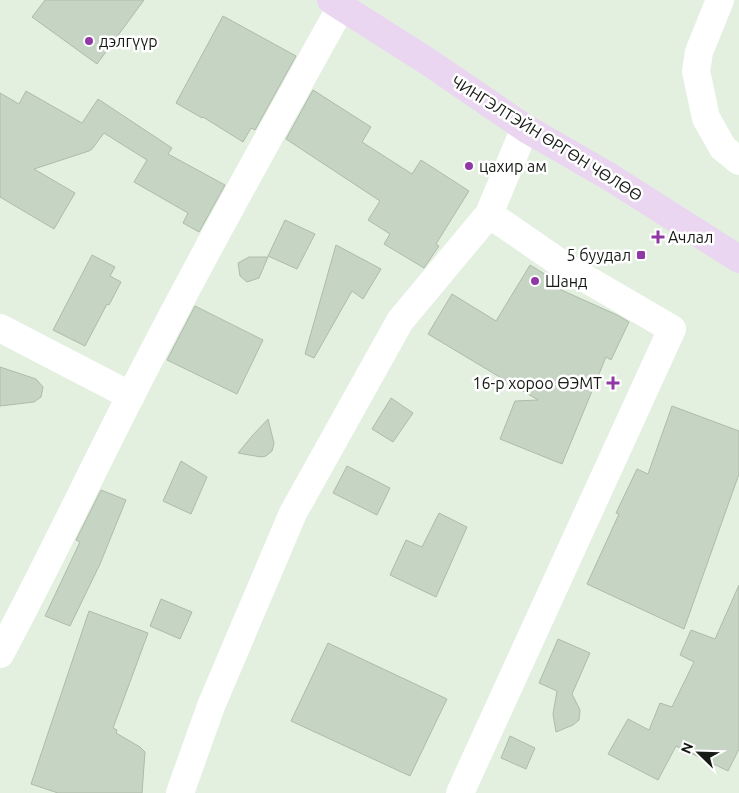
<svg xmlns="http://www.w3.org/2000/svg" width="739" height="793" font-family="Ubuntu,sans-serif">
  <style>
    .building { fill: #c6d4c4; stroke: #aebbab }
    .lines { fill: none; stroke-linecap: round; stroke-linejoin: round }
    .street { stroke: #fff; stroke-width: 28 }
    .secondary { stroke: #ebd6f1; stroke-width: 28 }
    .poi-dot { fill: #9039a6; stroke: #fff; stroke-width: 2 }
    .labels { text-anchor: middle; stroke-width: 5; stroke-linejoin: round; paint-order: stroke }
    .poi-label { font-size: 16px; fill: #171b16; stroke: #fff; text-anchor: start }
    .street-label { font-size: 16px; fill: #171b16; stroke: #fff }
  </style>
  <rect width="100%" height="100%" fill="#e3f0e0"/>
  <path class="building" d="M45,0H144L97,64L32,17Z
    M223,16L296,56L255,130L251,128L243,142L203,117L202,118L176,103Z
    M313,90L371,127L362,142L412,174L421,160L469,191L436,244L439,246L424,268L384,244L390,234L368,220L380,201L286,139Z
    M26,91L82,123L98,99L172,148L168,154L225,185L199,232L183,223L188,213L134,182L147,160L104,133L92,149L89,151L34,169L75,193L54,229L0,197V93L19,104Z
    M285,220L315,234L297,269L268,256Z
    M336,245L381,269L363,299L352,291L314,358L305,354Z
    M92,255L115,267L110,276L121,282L109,305L107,304L85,346L53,330Z
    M249,257H268L259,278L247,282L240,276L238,263Z
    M530,265L559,283L557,288L617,315L629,322L611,360L606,357L562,464L500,439L515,401L538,400L428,334L452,294L496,321Z
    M195,306L263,340L237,394L167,360Z
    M0,367L36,379L43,387L41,397L34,402L0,406Z
    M391,398L413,413L393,442L372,429Z
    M672,406L739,431V474L684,629L587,584L619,514L616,513L637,469L648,474Z
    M268,419L274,443L272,451L266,456L261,457L238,453L252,436Z
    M181,461L207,477L191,514L163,501Z
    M347,466L390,488L377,515L333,493Z
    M101,490L126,500L100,564L70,626L45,616L80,542L76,540Z
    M439,513L467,527L436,597L390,575L406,540L422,547Z
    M739,585V749L728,771L676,746L658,780L608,754L628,719L649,730L660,703L672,707L694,662L680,655L691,630L715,639Z
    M161,599L192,612L180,639L150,626Z
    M89,611L148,633L113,728L117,730L116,733L140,747L145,752L142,793H58L31,784Z
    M558,639L590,653L572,694L580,710L579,720L573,725L556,732L553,714L557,691L539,683Z
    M328,643L447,699L410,776L291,721Z
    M510,736L535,748L526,769L501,758Z"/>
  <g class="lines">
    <path class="street" d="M720,0L699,52L696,71L706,118L723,148L739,161
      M0,328L131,396
      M0,654C46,569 87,481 131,395C198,264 270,135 341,7
      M180,793L211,706L293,513L400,321L489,214
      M460,793L672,329L566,267L489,214L525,128"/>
    <path class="secondary" d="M331,0L430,63L525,128L610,177L739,259"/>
  </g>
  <g class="poi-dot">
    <circle cx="89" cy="41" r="5"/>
    <circle cx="469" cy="166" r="5"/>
    <path d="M655.5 229.5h5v5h5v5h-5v5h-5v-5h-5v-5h5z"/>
    <rect x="636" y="250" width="10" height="10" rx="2.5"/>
    <circle cx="535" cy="281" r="5"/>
    <path d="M610.5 375.5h5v5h5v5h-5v5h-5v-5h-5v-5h5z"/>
  </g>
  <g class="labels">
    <g class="poi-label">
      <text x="99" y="47">дэлгүүр</text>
      <text x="479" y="172">цахир ам</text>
      <text x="668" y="243">Ачлал</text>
      <text x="631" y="261" text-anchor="end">5 буудал</text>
      <text x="545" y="287">Шанд</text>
      <text x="602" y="389" text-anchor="end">16-р хороо ӨЭМТ</text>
    </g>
    <g class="street-label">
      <text transform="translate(547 138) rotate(32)" y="6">ЧИНГЭЛТЭЙН ӨРГӨН ЧӨЛӨӨ</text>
    </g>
  </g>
  <g transform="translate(699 753) rotate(293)" stroke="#ffffff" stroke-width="4" paint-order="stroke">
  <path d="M0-4L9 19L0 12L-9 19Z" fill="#171b16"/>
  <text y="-8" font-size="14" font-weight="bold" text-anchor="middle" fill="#171b16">N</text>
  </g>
</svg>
